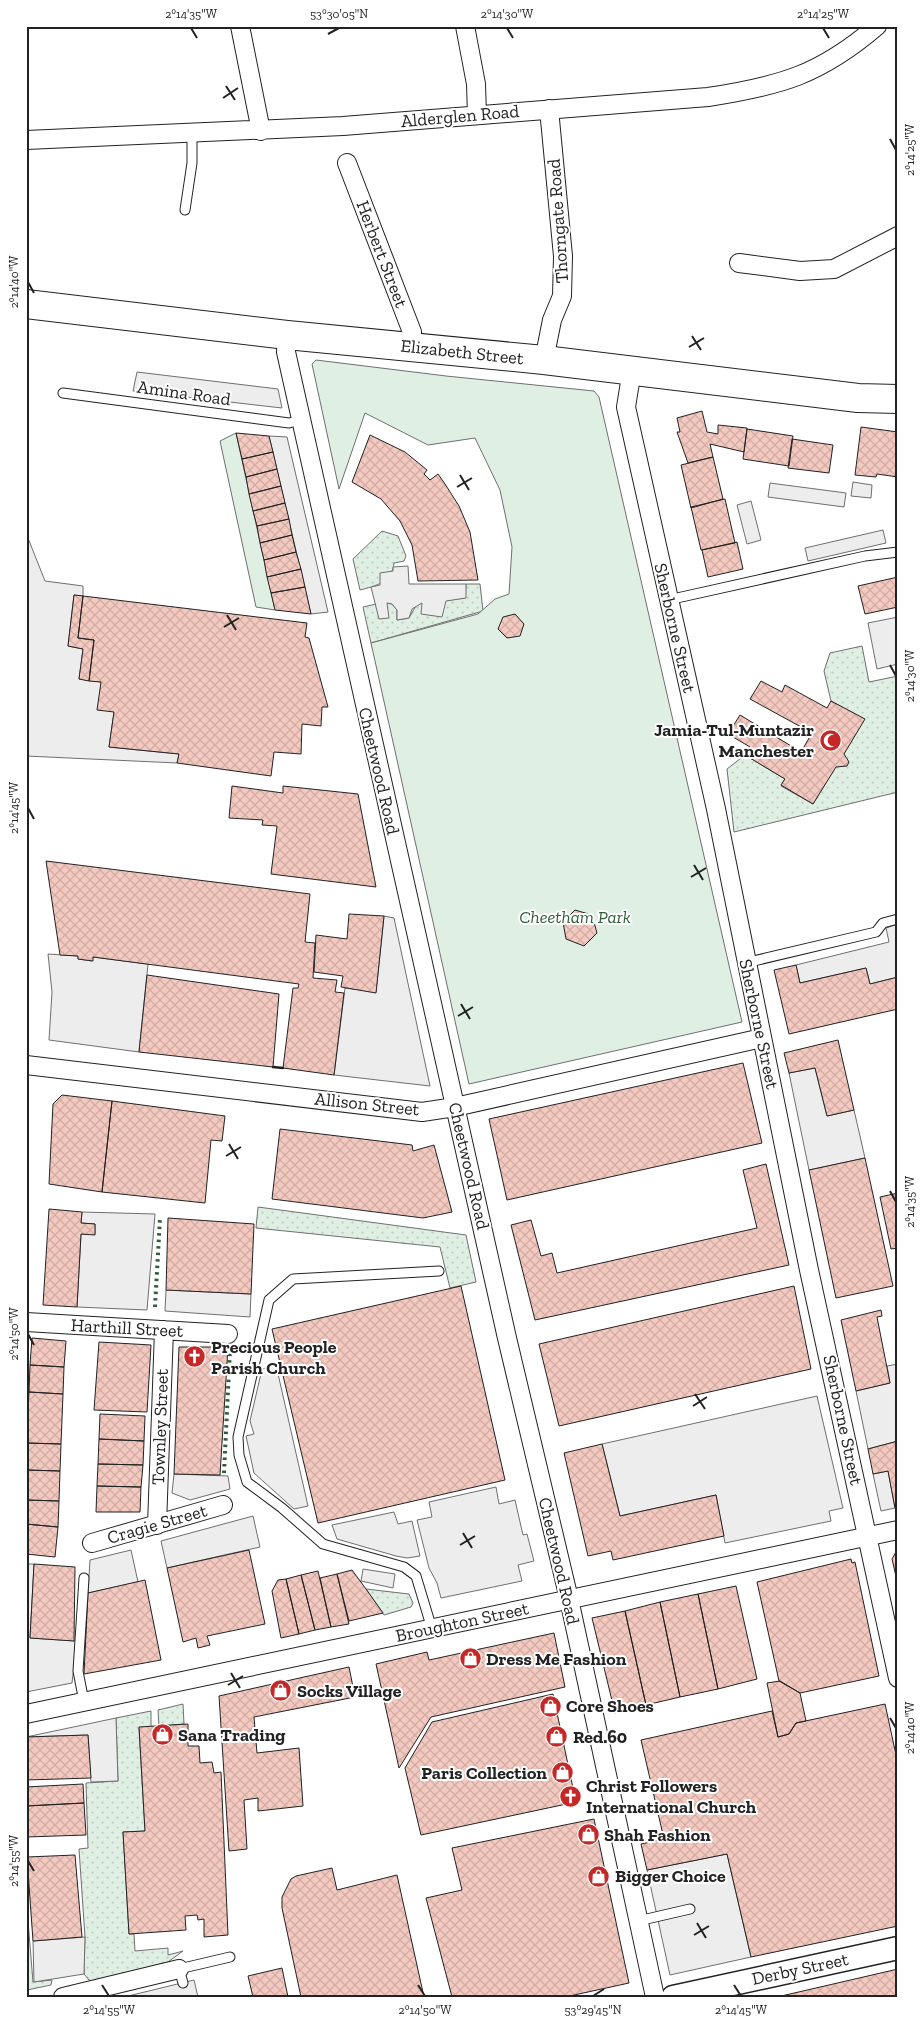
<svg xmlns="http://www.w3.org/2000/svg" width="924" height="2023" font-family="'Zilla Slab',serif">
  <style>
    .grass { fill: url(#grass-dots); stroke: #6f6f6f }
    .green { fill: #e0efe3; stroke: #6f6f6f }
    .parking { fill: #ededed; stroke: #6f6f6f }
    .building { fill: url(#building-cross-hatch); stroke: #222 }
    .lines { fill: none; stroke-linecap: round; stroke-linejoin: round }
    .service-casing { stroke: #222; stroke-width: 11 }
    .minor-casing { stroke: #222; stroke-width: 20 }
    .tertiary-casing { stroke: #222; stroke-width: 25 }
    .trunk-casing { stroke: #222; stroke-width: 30 }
    .service { stroke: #fff; stroke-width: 9 }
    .minor { stroke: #fff; stroke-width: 18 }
    .tertiary { stroke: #fff; stroke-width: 22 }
    .trunk { stroke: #fff; stroke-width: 28 }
    .hedge { stroke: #2f5e38; stroke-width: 4; stroke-dasharray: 2.5 4; stroke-linecap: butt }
    .wall { stroke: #222; stroke-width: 2.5 }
    .ticks { fill: none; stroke: #222; stroke-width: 2 }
    .labels { text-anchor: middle; stroke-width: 4; stroke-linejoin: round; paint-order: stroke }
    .street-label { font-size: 18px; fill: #222; stroke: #fff }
    .poi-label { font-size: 18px; font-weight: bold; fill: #222; stroke: #fff; text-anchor: start }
    .park-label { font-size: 18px; font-style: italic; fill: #2f5e38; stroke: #fff }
    .neatline { fill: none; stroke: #222; stroke-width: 2 }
    .ticks-label { font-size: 12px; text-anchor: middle; fill: #222 }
  </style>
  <defs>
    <pattern id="grass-dots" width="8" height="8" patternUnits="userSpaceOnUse" patternTransform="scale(1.25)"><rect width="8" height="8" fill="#e0efe3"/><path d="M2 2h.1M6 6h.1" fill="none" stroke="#c0cdc2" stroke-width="1.8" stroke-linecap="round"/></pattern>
    <pattern id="building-cross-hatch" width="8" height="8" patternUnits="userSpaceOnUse" patternTransform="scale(1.25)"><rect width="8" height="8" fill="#f3c9c0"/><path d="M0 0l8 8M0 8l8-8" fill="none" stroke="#d0aca5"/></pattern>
  </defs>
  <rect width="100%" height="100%" fill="#fff"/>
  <path class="grass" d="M382,531L398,536L406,556L404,561L394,563C392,582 376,586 360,590L353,559Z
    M466,584H480L483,611L371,643L363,607L376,604L380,619L386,603L392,604L397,610V620L409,618L417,604L465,598Z
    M862,646L869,682L898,676V792L734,832L727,769L745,755L785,779L781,786L813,804L864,719L831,701L824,671L830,653Z
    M258,1207L466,1235L476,1282L450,1288L440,1247L256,1228Z
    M366,1589L409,1594L413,1603L411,1607L384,1615Z
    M183,1704L184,1724L159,1726L158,1710Z
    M151,1711V1727L139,1728L145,1831L123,1832L129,1934H134L135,1951L168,1948V1955L183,1951L168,1962L94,1982L89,1980L84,1974L85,1937L79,1849L88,1848L86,1783L118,1781L116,1718Z
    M26,1921H28L33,1982L52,1980L51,1985L27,1990Z"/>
  <path class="green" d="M316,360L446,376L594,391L599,397L742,1022L469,1084L371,643L478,614L495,599L509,594L512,547L500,490L475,438L428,445L365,413L339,489L312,364Z
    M236,433L275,610L256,607L220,441Z"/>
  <path class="parking" d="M137,372L278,389L282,408L133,391Z
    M269,436L287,437L328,612L311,614Z
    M853,482L872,485L871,498L851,496Z
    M770,483L846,493L844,507L768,497Z
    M751,501L761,540L747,544L737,505Z
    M883,530L886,543L808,561L805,548Z
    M26,533L45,581L83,586V596L74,595L68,646L83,649L79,679L101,682L114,712L109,747L179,754L177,763L26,756Z
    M408,566L409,584H466V598L446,601L442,617L421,614L422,603L412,609L409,618L397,620V610L392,604L387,603L389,618L379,619L371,587L380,585V573L393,571V567Z
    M898,617V664L877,669L868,623Z
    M384,916L394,918L430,1086L334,1075L345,988L376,992Z
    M898,924V977L870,984L866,968L800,983L796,965L889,942L886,928Z
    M48,954L78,956V959L92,961L93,957L148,964L139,1052L49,1040L52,992Z
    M815,1068L827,1116L854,1110L865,1158L809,1170L789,1073Z
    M82,1212L155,1214L147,1310L77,1307L81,1234H95V1224L81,1223Z
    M166,1290L251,1294L250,1317L165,1311Z
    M898,1364V1441L868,1449L856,1391L890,1383L887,1366Z
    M276,1365L308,1506L294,1509L254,1473L246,1436L254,1434L250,1421L262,1369Z
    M817,1396L843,1508L829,1511L831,1521L725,1543L716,1495L620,1516L602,1444Z
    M888,1471L895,1508L881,1511L873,1474Z
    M174,1474L228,1476L230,1489L190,1500L172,1493Z
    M496,1487L499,1504L515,1500L523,1535L527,1534L534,1561L518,1565L522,1581L441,1598L437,1583L429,1568L417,1520L432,1517L429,1502Z
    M394,1512L398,1524L412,1521L420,1556L407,1558L396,1556L337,1539L332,1525Z
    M253,1516L260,1547L167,1568L161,1541Z
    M131,1550L138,1582L88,1593L90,1560Z
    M26,1564H34L30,1638L77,1641L72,1683L26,1692Z
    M363,1569L395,1574L393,1588L361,1581Z
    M116,1718L118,1781L91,1782L88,1735L26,1737Z
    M727,1854L751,1957L670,1975L647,1870Z
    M85,1937L84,1974L34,1982L33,1941Z
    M194,1980L198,1997H124Z"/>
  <path class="building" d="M702,411L707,432L718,434V425L747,428L744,452L710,444L713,457L688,463L677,432H680L677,418Z
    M861,427L898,432V477L877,474L876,477L855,475Z
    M747,429L793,436L789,466L743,459Z
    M236,433L269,436L273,452L242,459Z
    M370,435L405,452L427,470L424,474L430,480L438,474L445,484L459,506L470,532L478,580L418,581L412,545L400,521L381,499L352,482Z
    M792,439L833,445L829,473L788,468Z
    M273,452L277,469L246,477L242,459Z
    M713,457L723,499L691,508L681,465Z
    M277,469L281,486L249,494L246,477Z
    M281,486L285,503L253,511L249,494Z
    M725,499L735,543L701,550L691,507Z
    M285,503L289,519L257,526L253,511Z
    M289,519L292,535L260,543L257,526Z
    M292,535L296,552L264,560L260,543Z
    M737,542L743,569L708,577L702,550Z
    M296,552L301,569L267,577L264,560Z
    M301,569L305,587L271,593L267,577Z
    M898,577V607L865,614L858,586Z
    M305,587L311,614L275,610L271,593Z
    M74,595L83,596L78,638L94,640L89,681L79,679L83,649L68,646Z
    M83,596L307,623L305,637L309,638L328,707H322L321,726L302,724L301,754L274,752L271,776L177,763L179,754L109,747L114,712L97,710L101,682L89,681L94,640L78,638Z
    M515,614L524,624L520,636L507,638L498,629L503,617Z
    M761,681L782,692L785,685L827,708L831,701L865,719L844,754L849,762L847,766L836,767L813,804L781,785L785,779L745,755L750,747L728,734L740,715L801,752L812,733L750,699Z
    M232,786L283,793V786L358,794L376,887L271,874L277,826L262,825L263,820L229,818Z
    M46,861L310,894L305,942L315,943L313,978L337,980L335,992L344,993L334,1075L283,1068L293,988H298L299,984L93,957V961L78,959V956L60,955Z
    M575,910L592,915L597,933L584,946L566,939L563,922Z
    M349,914L384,916L376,993L341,987L343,976L314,972L316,935L347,939Z
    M796,965L800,983L866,968L870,984L898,977V1009L789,1034L774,970Z
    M147,975L279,994L273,1067L139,1052Z
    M838,1040L854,1110L827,1116L815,1068L789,1073L784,1053Z
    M743,1063L762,1143L507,1200L489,1119Z
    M62,1095L112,1101L102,1192L49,1184L53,1104Z
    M112,1101L225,1116L222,1141L211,1140L205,1203L102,1192Z
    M280,1129L412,1145L413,1151L434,1145L452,1212L423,1218L272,1199Z
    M865,1158L893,1286L836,1298L809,1170Z
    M766,1164L789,1265L535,1320L511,1225L531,1220L541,1256L552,1253L557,1273L757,1228L743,1170Z
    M898,1193V1248L891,1249L880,1197Z
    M49,1209L82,1212L81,1223L95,1224V1235L81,1234L77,1307L43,1305Z
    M168,1218L254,1224L251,1294L166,1290Z
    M461,1286L505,1480L318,1523L272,1329Z
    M794,1286L811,1369L559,1426L539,1344Z
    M881,1310L882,1316L877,1317L890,1383L856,1391L841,1320Z
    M32,1338L66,1341L64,1367L30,1365Z
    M99,1342L151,1345L147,1412L94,1410Z
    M179,1347H228L220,1475L174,1474Z
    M30,1365L64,1367L63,1394L29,1392Z
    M29,1392L63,1394L61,1444L26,1443Z
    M100,1414L145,1416L144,1441L99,1439Z
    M99,1439L144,1441L143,1465L98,1464Z
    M898,1441V1507L895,1508L888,1471L873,1474L868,1449Z
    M26,1443L61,1444L60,1471L26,1470Z
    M602,1444L620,1516L716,1495L724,1536L613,1560L611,1551L588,1556L564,1453Z
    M98,1464L143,1465L141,1487L97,1486Z
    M26,1470L60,1471L59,1501L26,1500Z
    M97,1486L141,1487L140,1512H96Z
    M26,1500L59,1501L58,1527L26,1524Z
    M26,1524L58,1527L55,1557L26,1554Z
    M249,1550L265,1624L207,1636L210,1645L198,1648L196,1638L183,1642L167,1568Z
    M896,1552H898V1585L892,1559Z
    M851,1559L852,1563L855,1562L879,1676L800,1693L779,1681L757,1582Z
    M34,1564L75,1567L74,1641L30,1638Z
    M352,1570L366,1589L383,1613L349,1621L337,1574Z
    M318,1571L331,1627L315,1630L301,1575Z
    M337,1574L349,1624L331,1627L320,1578Z
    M301,1575L315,1630L299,1634L286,1579Z
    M286,1579L299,1634L281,1638L272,1591L278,1580Z
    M145,1580L161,1660L84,1674L88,1593Z
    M736,1586L757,1679L718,1689L698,1594Z
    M698,1594L718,1689L680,1697L660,1602Z
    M660,1602L680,1697L646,1705L625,1611Z
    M625,1611L646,1705L615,1713L592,1618Z
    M554,1633L565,1687L431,1717L399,1768L376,1664L427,1652L429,1660Z
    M349,1667L355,1697L254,1717L257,1753L299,1748L303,1806L258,1811V1798L244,1800L247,1849L229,1851L219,1696Z
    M780,1681L800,1693L806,1721L796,1723L789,1734L778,1737L767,1683Z
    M553,1694L576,1802L421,1835L405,1768L432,1722Z
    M885,1704L898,1764V1926L751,1957L727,1854L647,1870L641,1844L664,1839L641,1740L772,1711L778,1737L789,1734L796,1723Z
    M188,1724V1746H199L200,1763L212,1762L214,1773L221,1772L228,1935L204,1937V1919L198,1920L197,1915L185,1916L186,1930L129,1934L123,1832L145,1831L139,1727Z
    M88,1735L91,1778L26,1780V1737Z
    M83,1784L84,1803L26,1806V1787Z
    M84,1803L86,1835L26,1837V1806Z
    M594,1819L629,1983L565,1997H452L426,1898L462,1890L452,1848Z
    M75,1855L82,1937L33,1941L27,1857Z
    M332,1868L337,1890L397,1875L424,1997H301L282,1908V1897L291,1879L296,1876Z
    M282,1968L288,1997H253L248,1976Z
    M898,1969V1997H777Z"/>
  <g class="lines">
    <defs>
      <path id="service" d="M185,210L192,163V134
        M63,393L289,423L301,420
        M668,600L865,556L898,552
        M745,963L876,932L883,923L898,919
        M84,1578L78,1671L84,1702
        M432,1629L416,1576L404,1567L323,1544L282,1508L247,1482L239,1455L238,1437L269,1300L293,1279L439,1271
        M638,1921L690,1909
        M183,1983L179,1969L230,1957"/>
      <path id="minor" d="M240,26L261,131
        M465,26L476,84L477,115
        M26,140L343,126L708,97C780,86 820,75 877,26
        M347,163L412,332L409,346
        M739,263L800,271L834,269L898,236
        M287,335L286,352L507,1338L569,1599L655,1997
        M544,360L552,320L562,296L563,256L549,109
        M632,370L626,407L716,809L809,1270L898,1678
        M26,1065L422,1112L455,1107L762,1038
        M26,1322L228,1334
        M157,1525L164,1330
        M92,1543L223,1505
        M26,1714L898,1530
        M63,1997L179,1969"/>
      <path id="tertiary" d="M673,1997L898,1948"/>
      <path id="trunk" d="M26,304L287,335L544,360L858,398L898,399"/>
    </defs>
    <use href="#service" class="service-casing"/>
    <use href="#minor" class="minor-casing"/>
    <use href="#tertiary" class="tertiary-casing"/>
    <use href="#trunk" class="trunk-casing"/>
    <use href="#service" class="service"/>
    <use href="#minor" class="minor"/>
    <use href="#tertiary" class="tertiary"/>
    <use href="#trunk" class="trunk"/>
    <path class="hedge" d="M155,1307L160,1218
      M224,1473L230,1349"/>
    <path class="wall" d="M273,1067L283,1068"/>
  </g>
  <path class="ticks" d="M191,28L197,38M507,28L513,38M823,28L829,38M328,34L339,28M226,86L235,100M223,98L238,88M890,139L896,150M28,282L34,293M692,336L701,350M689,347L704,338M460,475L469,490M457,487L472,478M227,615L236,630M224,627L239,618M890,665L896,676M28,808L34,819M694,865L703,880M691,877L706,868M461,1004L470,1019M458,1016L473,1007M229,1144L238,1159M226,1156L241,1147M890,1191L896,1202M28,1334L34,1345M695,1394L705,1409M693,1406L707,1397M463,1533L472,1548M460,1545L475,1536M231,1673L240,1688M228,1685L243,1676M890,1718L896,1728M28,1861L34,1871M697,1923L706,1938M694,1935L709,1926M102,1985L109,1996M418,1985L425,1996M734,1985L741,1996M593,1996L604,1989"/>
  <defs>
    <symbol id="mosque-disc" viewBox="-11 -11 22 22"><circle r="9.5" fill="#c62828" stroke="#fff"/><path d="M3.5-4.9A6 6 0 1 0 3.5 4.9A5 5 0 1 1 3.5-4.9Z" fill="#fff"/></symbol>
    <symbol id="church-disc" viewBox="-11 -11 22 22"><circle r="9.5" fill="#c62828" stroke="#fff"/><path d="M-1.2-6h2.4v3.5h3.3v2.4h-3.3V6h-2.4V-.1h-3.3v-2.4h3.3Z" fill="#fff"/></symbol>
    <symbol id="shop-disc" viewBox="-11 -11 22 22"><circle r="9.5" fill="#c62828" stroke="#fff"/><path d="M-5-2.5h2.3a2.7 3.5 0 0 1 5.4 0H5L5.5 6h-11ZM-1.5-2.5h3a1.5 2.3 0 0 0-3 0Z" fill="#fff"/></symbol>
  </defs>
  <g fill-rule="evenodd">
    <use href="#mosque-disc" x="818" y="728" width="25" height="25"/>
    <use href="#church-disc" x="182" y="1344" width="25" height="25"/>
    <use href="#shop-disc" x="458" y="1646" width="25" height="25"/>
    <use href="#shop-disc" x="268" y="1678" width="25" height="25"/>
    <use href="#shop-disc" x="538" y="1694" width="25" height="25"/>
    <use href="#shop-disc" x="150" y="1722" width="25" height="25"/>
    <use href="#shop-disc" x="544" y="1724" width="25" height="25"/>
    <use href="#shop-disc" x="550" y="1760" width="25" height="25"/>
    <use href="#church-disc" x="558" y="1784" width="25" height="25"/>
    <use href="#shop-disc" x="576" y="1822" width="25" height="25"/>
    <use href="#shop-disc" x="586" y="1864" width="25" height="25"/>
  </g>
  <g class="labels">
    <g class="street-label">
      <text transform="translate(460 116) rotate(-5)" y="6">Alderglen Road</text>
      <text transform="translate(558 221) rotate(-94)" y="6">Thorngate Road</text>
      <text transform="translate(382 254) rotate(69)" y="6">Herbert Street</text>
      <text transform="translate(462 352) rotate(6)" y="6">Elizabeth Street</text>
      <text transform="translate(184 393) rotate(8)" y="6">Amina Road</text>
      <text transform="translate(675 628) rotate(77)" y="6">Sherborne Street</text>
      <text transform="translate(379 771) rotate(77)" y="6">Cheetwood Road</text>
      <text transform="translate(759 1024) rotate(78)" y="6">Sherborne Street</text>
      <text transform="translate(367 1104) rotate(6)" y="6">Allison Street</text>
      <text transform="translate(469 1166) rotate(77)" y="6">Cheetwood Road</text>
      <text transform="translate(127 1328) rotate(3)" y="6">Harthill Street</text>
      <text transform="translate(843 1420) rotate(78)" y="6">Sherborne Street</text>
      <text transform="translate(160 1427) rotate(-88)" y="6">Townley Street</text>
      <text transform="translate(157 1524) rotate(-16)" y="6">Cragie Street</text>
      <text transform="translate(559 1561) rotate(77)" y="6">Cheetwood Road</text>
      <text transform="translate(462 1622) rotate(-12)" y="6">Broughton Street</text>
      <text transform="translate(800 1969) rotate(-12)" y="6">Derby Street</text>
    </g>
    <g class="poi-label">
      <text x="814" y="736" text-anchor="end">Jamia-Tul-Muntazir<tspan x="814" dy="21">Manchester</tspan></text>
      <text x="211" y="1353">Precious People<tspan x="211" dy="21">Parish Church</tspan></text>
      <text x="486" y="1665">Dress Me Fashion</text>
      <text x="297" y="1697">Socks Village</text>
      <text x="566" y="1712">Core Shoes</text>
      <text x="178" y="1741">Sana Trading</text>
      <text x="573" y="1743">Red.60</text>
      <text x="547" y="1779" text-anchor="end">Paris Collection</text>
      <text x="586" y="1792">Christ Followers<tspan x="586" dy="21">International Church</tspan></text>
      <text x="604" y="1841">Shah Fashion</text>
      <text x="615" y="1882">Bigger Choice</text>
    </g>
    <g class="park-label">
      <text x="575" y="923">Cheetham Park</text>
    </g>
  </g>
  <rect width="924" height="2023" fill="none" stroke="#ffffff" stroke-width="55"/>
  <rect x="28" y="28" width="868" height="1968" class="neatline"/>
  <g class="ticks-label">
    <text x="191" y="18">2°14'35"W</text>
    <text x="339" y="18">53°30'05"N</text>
    <text x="507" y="18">2°14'30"W</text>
    <text x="823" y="18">2°14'25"W</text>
    <text transform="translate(910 150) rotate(-90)" y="4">2°14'25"W</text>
    <text transform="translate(14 282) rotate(-90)" y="4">2°14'40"W</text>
    <text transform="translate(910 676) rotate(-90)" y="4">2°14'30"W</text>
    <text transform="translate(14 808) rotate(-90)" y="4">2°14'45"W</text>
    <text transform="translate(910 1202) rotate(-90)" y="4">2°14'35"W</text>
    <text transform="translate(14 1334) rotate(-90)" y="4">2°14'50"W</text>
    <text transform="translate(910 1728) rotate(-90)" y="4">2°14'40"W</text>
    <text transform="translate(14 1861) rotate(-90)" y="4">2°14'55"W</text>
    <text x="109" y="2014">2°14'55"W</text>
    <text x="425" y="2014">2°14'50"W</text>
    <text x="593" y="2014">53°29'45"N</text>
    <text x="741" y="2014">2°14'45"W</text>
  </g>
</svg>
